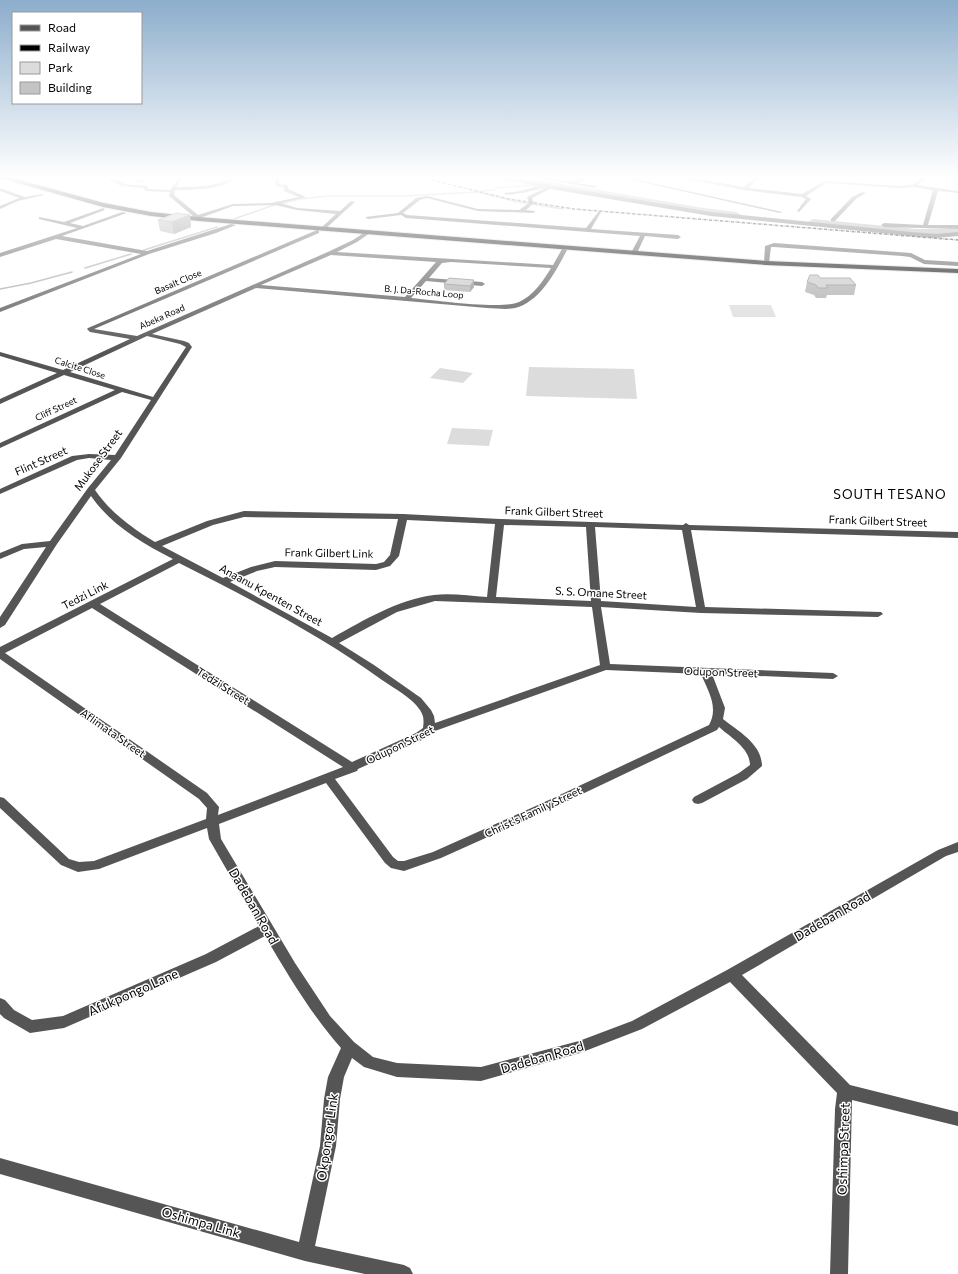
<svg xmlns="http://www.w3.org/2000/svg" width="958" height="1274" font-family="Commissioner,sans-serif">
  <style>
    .green { fill: #dcdcdc }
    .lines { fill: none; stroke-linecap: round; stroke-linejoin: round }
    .stream { stroke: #a3a3a3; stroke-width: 1.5 }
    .river { fill: #a3a3a3; fill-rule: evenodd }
    .highway-casing { stroke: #dbdbdb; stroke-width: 2 }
    .minor { fill: #555; fill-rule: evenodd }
    .highway { fill: #000; fill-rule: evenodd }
    .rail { stroke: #000; stroke-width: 1.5; stroke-dasharray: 3 1 0.5 1; stroke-linecap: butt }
    .wall { fill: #a9a9a9 }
    .shaded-wall { fill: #898989 }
    .building { fill: #c4c4c4; stroke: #898989 }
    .labels { text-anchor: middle; stroke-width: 3; stroke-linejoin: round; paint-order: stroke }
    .far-street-label { font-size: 9px; fill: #000; stroke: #fff }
    .street-label { font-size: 11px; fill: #000; stroke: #fff }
    .quarter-label { font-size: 13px; letter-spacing: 1px; fill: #000; stroke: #fff }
    .near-street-label { font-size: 13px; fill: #000; stroke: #fff }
  </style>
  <rect width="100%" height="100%" fill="#fff"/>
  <path class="green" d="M729,305H771L776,317H733Z
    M529,367L634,369L637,399L526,396Z
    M440,368L473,373L463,383L430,378Z
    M452,428L493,430L489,446L447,444Z"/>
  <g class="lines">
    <path class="stream" d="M566,182L589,176
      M483,191L494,190L495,188L536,185
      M234,219L271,206L300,199L328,196H404L476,192L518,202L563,209
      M144,250L217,227
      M85,268L131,254
      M0,289L31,283L72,272"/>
    <path class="river" d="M500,176H517L704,208L736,212L741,215L736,218L704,214L504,178Z
      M813,219L916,229H958V235H916L810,224L808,222Z"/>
    <defs>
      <path id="highway" d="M0,176H5L104,203L151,212L199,217L766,261L958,269V273L766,265L199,221L151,216L103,207L0,178Z"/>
    </defs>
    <use href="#highway" class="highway-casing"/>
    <path class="minor" d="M20,176H27L12,180L10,179Z
      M102,176L116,178L124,184L147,186L148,189L170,190L180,176H184L176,187C190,187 223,187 232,176H236C227,190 191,190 175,190L174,195L198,215L233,204L271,203L299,197L284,191V187L275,186V176H279V184L288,185V189L306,197L281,203L297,208L340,211L351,201L355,202L324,230L321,228L322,227L336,214L297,210L275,205L233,206L200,218L202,219L199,221L169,196L170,192L146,191L143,188L121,186Z
      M153,176H159L136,183L134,182Z
      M489,176H497L711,212L911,232L936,234L958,232V236L936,238L911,236L711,216L550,189L532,198L534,203L526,210L535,211V212L533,213L478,211L427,198L420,200L403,213L407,215L586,228L599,211L601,212L591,229L678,235L681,237L678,239L645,236L637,253L634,255L631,253L640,236L406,218L401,215L368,219L365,217L398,213L416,198L427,196L478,209L519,210L529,203L527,197L545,188L522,193L506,195L504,193L521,191L536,186Z
      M524,176H533L571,182L591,176H598L576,183L597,186L595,188Z
      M614,176H621L782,212L780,213Z
      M681,176L744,187L756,176H761L748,188L802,194L825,181L899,186L912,185L925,176H930L917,185L958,191V193L938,191L928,225H958V229L884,227L881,225L884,223L923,225L933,190L913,187L899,188L826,183L806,196L811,199L799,212L797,211L806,199L802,197L744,190L687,179Z
      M805,176H811L806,178L804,177Z
      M0,188L25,197L42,194L44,195L18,201L0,209V206L19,198L0,191Z
      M862,192L866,193L856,199L835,221H831V219L852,197Z
      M103,208L105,210L70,223L83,226L122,212L127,213L62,236L147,251L231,224L236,225L216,233L149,254L0,312V308L141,254L56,239L0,257V253L77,228L39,219V217L64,222Z
      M317,230L319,231V233L94,329L137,336L330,251L353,240L368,230L370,231V233L357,242L337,252L553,265L562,249L567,250C556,271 540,302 515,308C506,310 496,308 487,308L256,288L152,334L184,341L189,343L192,347L121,458L95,490C111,513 132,528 155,542L207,521L244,511L403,514L500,519L683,525L686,523L689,525L958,532V538L691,530L705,607L881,612L883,614L878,617L701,613L601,607L610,664L833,673L838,676L833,679L712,674L725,708L723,719C738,731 762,744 762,766L747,779L702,803L698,804L694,803L692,800L694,797L739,773L750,765C750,748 730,737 719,727L717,730L557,806L441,858L404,871L391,868L385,863L326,783L219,824L221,839L295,963L330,1016L354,1042L373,1057L397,1063L481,1067L579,1041L632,1021L727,970L938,850L958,842V852L946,856L742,975L850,1085L958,1112V1126L852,1100L848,1274H830L835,1109L837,1093L730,982L642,1029L580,1053L481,1081L397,1077L364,1067L352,1058L344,1077L340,1099L336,1146L315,1246L404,1265L410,1268L413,1274H365L305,1261L0,1174V1158L299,1242L320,1146L324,1099L328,1077L341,1048C311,1014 288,975 265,936L216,962L64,1028L30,1033L4,1018L0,1014V998L5,1000L14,1010L32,1020L63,1016L206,954L259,926L209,839L207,828L99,869L78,872L61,865L0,808V797L4,798L69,859L79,862L94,861L206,819L207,808L199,799L0,659V647L173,559C142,543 111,525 91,496L57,544L5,625L0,628V617L46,547L24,549L0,559V553L22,544L50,541L88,488L111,460L89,458L77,460L0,494V489L72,456L89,454L115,455L151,400L122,392L0,448V443L115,390L64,375L0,404V399L57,373L0,356V352L63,370L130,339L90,332L87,329L88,328ZM331,255L436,262L405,297L261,285ZM451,262L551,268C543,281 533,296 519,302C503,310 433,300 411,298L426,281L482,286L485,284L482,282L429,278L442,263ZM147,336L180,344L186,347L153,397L70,372ZM244,517L398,519L390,555L384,562L376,564L275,561L251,567L223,578L162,546L213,525ZM407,520L495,524L487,597C470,596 451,593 434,595C397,600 364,620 332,638L230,582L257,571L275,567L376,570L390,566L399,556ZM504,525L586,527L591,601L496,597ZM595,527L682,530L696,607L601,601ZM179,563C248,598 319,634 382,680C395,689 411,697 420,710C424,716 424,721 423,728L416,733L352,762L100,604ZM435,601L592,607L600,665L435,723L434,716L431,710L421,698L374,665L339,643L397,612ZM92,608L343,767L218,815L219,807L207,793L5,653ZM606,670L701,674C708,691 719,707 709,725L549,800L433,852L404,861H398L393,857L335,779L357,771L358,769L424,739L432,732Z
      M774,243L911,253L925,260L958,262V266L924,264L910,257L902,256L774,247H771L769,263L764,264L765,246Z"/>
    <use href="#highway" class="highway"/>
    <path class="rail" d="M416,176L509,199L574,209L958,240"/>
  </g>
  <path class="wall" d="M190,215L191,227L174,234L160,231L158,220Z
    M820,278L856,285L854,295H827L826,298H816L814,295L805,292L807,282Z
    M474,280V287L470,292L444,290V284Z"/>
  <path class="shaded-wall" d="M190,215L191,227L174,234L172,222Z
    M474,280V287L470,292V286Z"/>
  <path class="building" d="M176,213L190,215L172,222L158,220Z
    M810,275H818L820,278H850L856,285H826L828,288H818L816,285L807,282Z
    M449,278L474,280L470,286L444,284Z"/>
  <linearGradient id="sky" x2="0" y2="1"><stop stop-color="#8cadcc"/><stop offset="0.5" stop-color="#fff"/><stop offset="1" stop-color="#fff" stop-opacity="0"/></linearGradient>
  <rect width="958" height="354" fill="url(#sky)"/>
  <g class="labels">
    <g class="far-street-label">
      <text transform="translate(178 282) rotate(-23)" y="3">Basalt Close</text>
      <text transform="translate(424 292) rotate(5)" y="3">B. J. Da-Rocha Loop</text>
      <text transform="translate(162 317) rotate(-24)" y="3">Abeka Road</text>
      <text transform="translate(80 368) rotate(18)" y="3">Calcite Close</text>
      <text transform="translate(56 409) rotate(-25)" y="3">Cliff Street</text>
    </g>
    <g class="street-label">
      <text transform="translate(98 460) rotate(-54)" y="4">Mukose Street</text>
      <text transform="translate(41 461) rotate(-24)" y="4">Flint Street</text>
      <text transform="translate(554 512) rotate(2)" y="4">Frank Gilbert Street</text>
      <text transform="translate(878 521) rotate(2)" y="4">Frank Gilbert Street</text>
      <text transform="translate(329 553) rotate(1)" y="4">Frank Gilbert Link</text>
      <text transform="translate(601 593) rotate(3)" y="4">S. S. Omane Street</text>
      <text transform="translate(85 595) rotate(-27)" y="4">Tedzi Link</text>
      <text transform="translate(271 595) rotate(29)" y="4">Anaanu Kpenten Street</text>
      <text transform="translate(721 672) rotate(2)" y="4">Odupon Street</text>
      <text transform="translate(223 686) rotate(32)" y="4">Tedzi Street</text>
      <text transform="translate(113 733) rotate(35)" y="4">Aflimata Street</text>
      <text transform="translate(400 745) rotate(-26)" y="4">Odupon Street</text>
      <text transform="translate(533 812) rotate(-25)" y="4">Christ's Family Street</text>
    </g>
    <g class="quarter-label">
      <text x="890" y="499">SOUTH TESANO</text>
    </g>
    <g class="near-street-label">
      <text transform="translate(254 906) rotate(60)" y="5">Dadeban Road</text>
      <text transform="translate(832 916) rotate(-30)" y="5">Dadeban Road</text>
      <text transform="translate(133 992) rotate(-24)" y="5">Afukpongo Lane</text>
      <text transform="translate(542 1057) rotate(-16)" y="5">Dadeban Road</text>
      <text transform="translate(327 1137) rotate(-82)" y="5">Okpongor Link</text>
      <text transform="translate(843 1149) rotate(-88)" y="5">Oshimpa Street</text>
      <text transform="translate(201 1222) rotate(16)" y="5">Oshimpa Link</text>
    </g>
  </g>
  <rect x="12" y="12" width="130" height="92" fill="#ffffff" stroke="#999999"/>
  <rect x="20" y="25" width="20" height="6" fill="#555555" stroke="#999999"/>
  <text x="48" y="32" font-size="12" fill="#000000">Road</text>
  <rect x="20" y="45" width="20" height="6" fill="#000000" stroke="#999999"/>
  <text x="48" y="52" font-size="12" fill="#000000">Railway</text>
  <rect x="20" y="62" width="20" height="12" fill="#dcdcdc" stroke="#999999"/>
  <text x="48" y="72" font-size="12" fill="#000000">Park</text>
  <rect x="20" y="82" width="20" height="12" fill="#c4c4c4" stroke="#999999"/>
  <text x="48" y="92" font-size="12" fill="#000000">Building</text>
</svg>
